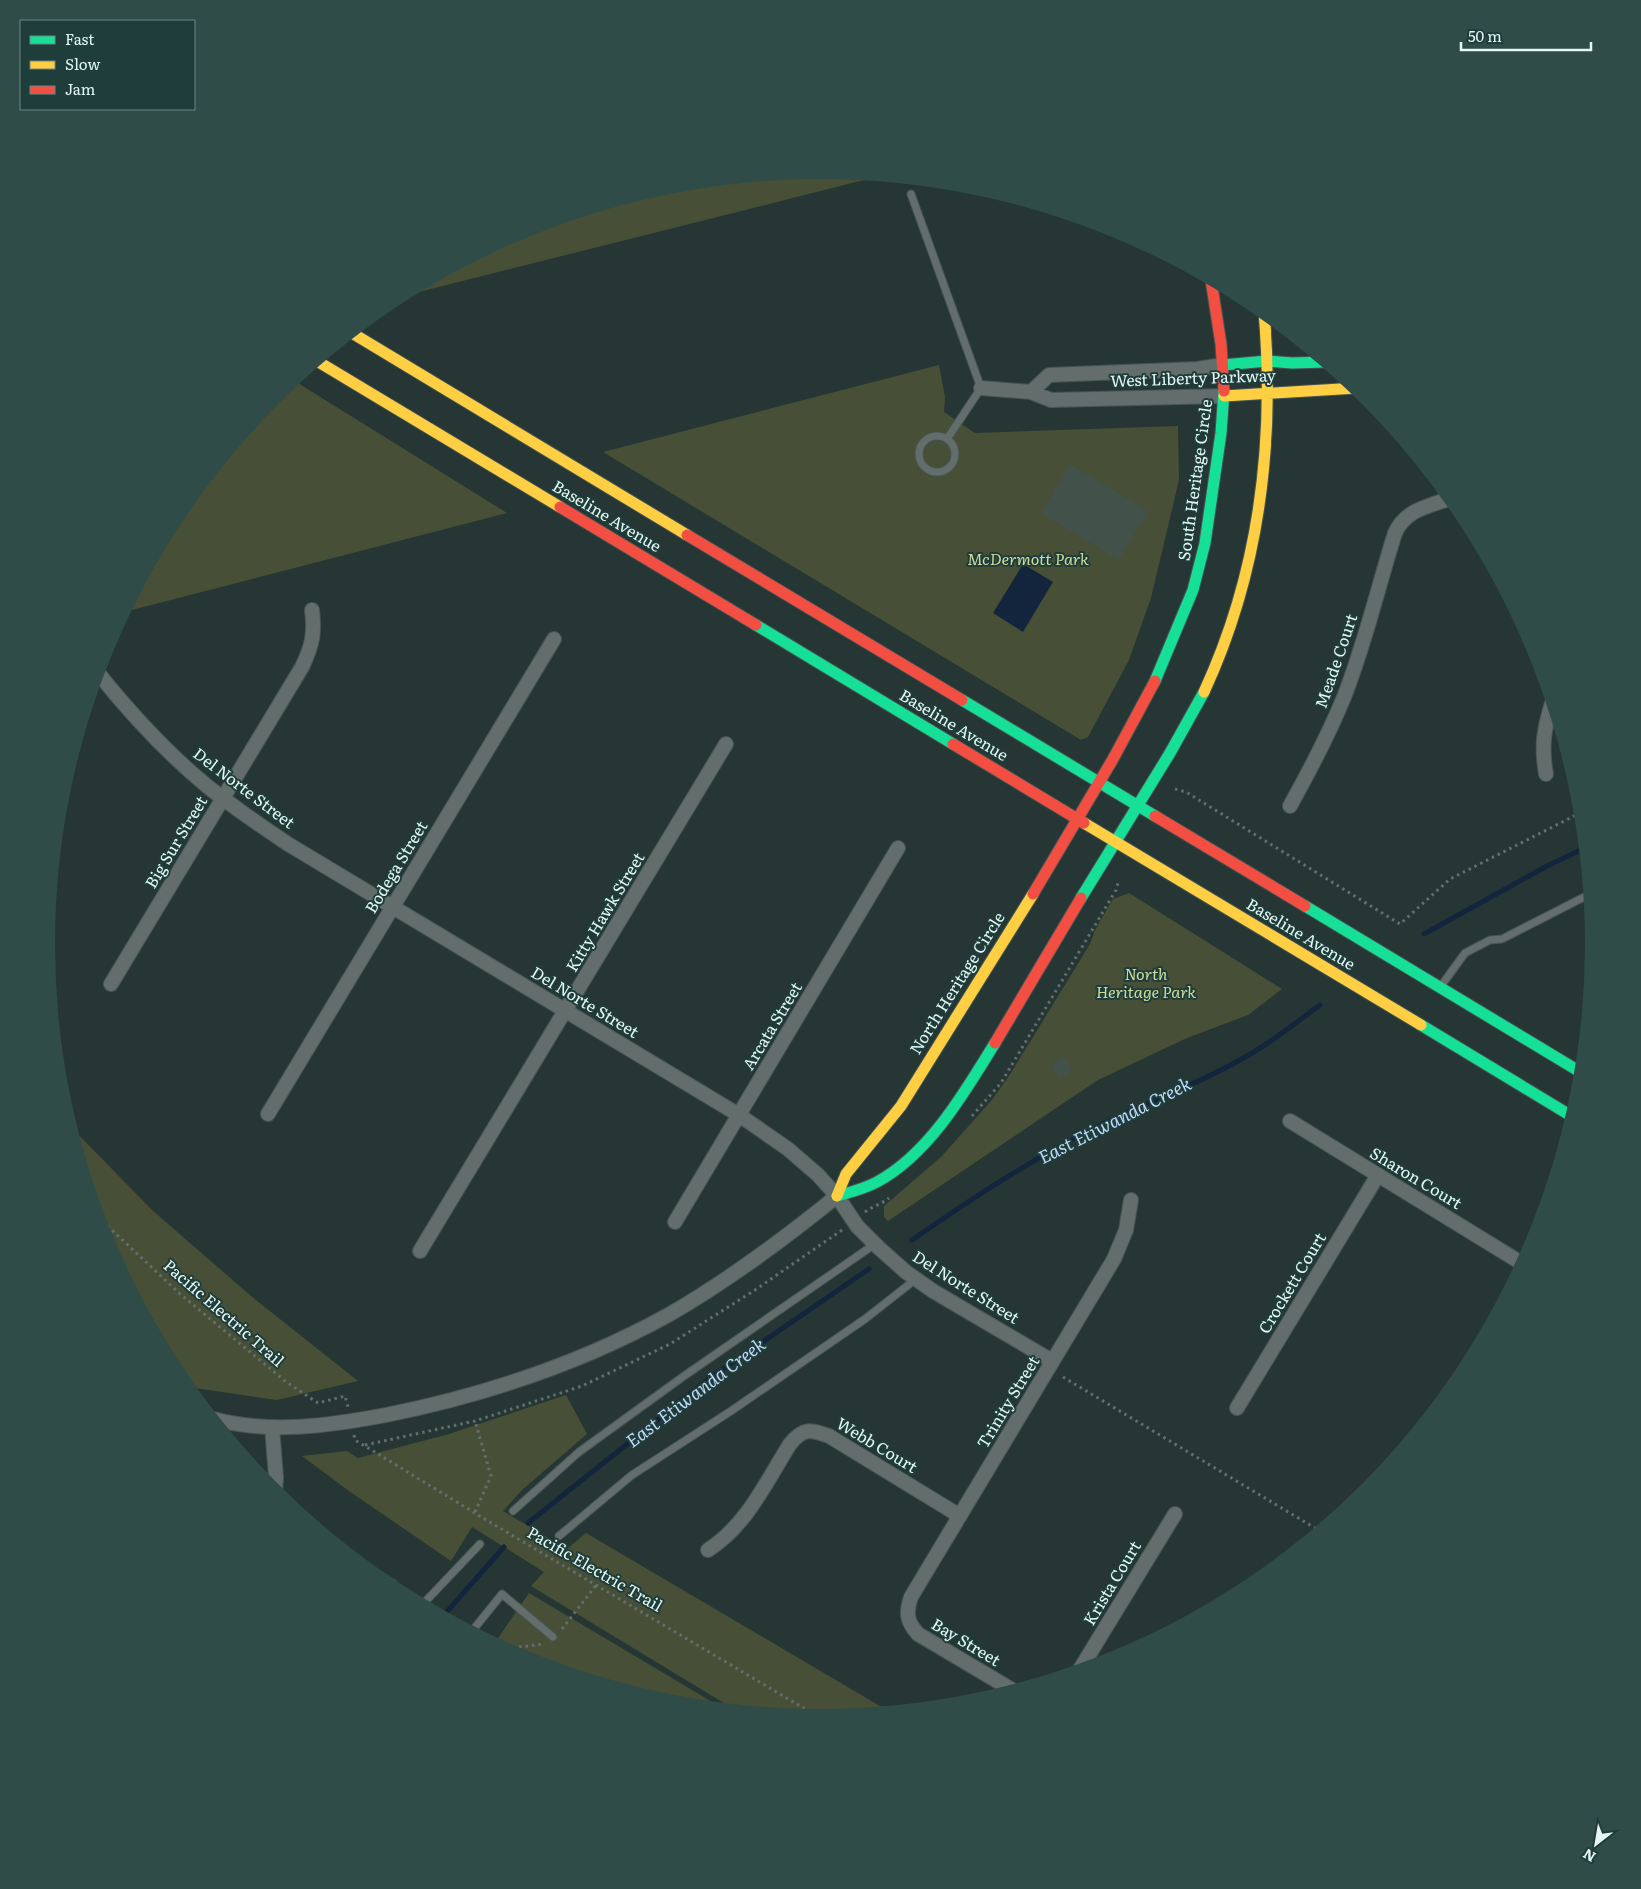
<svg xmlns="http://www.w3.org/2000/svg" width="1641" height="1889" font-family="Literata,serif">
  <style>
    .green { fill: #484f37 }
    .water { fill: #12253d }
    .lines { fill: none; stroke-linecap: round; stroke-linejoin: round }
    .stream { stroke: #12253d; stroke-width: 5 }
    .building { fill: #43514b }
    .lane-casing { stroke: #465553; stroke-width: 9 }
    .street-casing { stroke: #465553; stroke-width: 16 }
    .fast-casing { stroke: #465553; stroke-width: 13 }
    .slow-casing { stroke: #465553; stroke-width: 13 }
    .jam-casing { stroke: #465553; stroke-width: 13 }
    .path { stroke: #626f6e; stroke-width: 3; stroke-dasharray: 2.5 4; stroke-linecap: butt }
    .lane { stroke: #626d6c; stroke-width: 7 }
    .street { stroke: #626d6c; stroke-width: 14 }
    .fast { stroke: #16e098; stroke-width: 11 }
    .slow { stroke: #ffcf43; stroke-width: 11 }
    .jam { stroke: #f24e42; stroke-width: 11 }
    .labels { text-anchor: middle; stroke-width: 4; stroke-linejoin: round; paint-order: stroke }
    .street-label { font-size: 16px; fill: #e5f7f4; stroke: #1f3d3a }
    .park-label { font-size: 16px; font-style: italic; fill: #d0dd9b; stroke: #1f3d3a }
    .water-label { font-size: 18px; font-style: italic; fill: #c1d8fa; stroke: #1f3d3a }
  </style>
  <rect width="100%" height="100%" fill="#263634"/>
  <path class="green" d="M821,170L880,176L395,298L524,229L670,185Z
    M939,365L945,397L944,412L975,433L1178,426L1179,480L1151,598L1129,660L1088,737L1081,740L603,452Z
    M293,380L507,513L124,612L177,514L273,397Z
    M1129,893L1282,989L1248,1015L1187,1038L1098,1080L888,1221L884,1217V1206L941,1157L991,1101L1009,1076L1090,944L1095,930L1113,899Z
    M71,1127L152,1210L251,1296L358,1381L277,1400L195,1388L184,1384L177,1374L105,1241Z
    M566,1395L587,1434L522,1490L503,1511L567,1549L586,1533L885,1709L883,1713L820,1719L737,1711L531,1586L544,1572L472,1527L451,1561L349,1491L302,1456L347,1451L358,1458L449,1434Z
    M529,1593L724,1709L669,1704L524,1660L494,1644Z"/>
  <path class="water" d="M1023,564L1053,582L1023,632L993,613Z"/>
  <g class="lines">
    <path class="stream" d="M1424,934L1547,866L1585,848
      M912,1240C971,1199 1033,1158 1099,1126C1149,1101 1204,1082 1252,1053C1276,1039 1298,1021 1320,1005
      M528,1523L710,1378L869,1269
      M443,1616L504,1547"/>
  </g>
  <path class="building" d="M1070,464L1148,511L1119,560L1041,513Z
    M1064,1056L1073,1071L1059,1079L1051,1065Z"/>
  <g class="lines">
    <defs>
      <path id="lane" d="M911,194L981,388L947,439
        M919 454a18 18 0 1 1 36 0a18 18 0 1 1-36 0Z
        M1441,986L1465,953L1490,940L1502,939L1590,894
        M513,1511L579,1452L684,1376L875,1244
        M559,1536L632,1475L731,1411L865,1319L916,1279
        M360,1563L394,1584
        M422,1605L480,1544
        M473,1630L502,1594L553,1637"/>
      <path id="street" d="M981,388L1031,392L1051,400L1224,396
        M1031,392L1049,375L1197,369L1223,365
        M98,673C131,714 167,753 207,786C233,807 261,826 288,844L739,1115L788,1149L818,1175L837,1196L857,1226L879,1248L906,1272L933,1291L1052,1361
        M1546,774C1541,746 1544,729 1552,703
        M1290,806C1310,770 1329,734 1344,697C1365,644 1378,587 1395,533C1406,509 1428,507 1451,498
        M111,984L302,667C312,646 315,634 312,610
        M268,1114L554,639
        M1290,1121L1523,1264
        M675,1222L898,848
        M420,1251L726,744
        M1237,1408L1378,1175
        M213,1419C271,1434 328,1426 386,1415C485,1395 582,1363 670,1314C729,1280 784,1239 837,1196
        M272,1427L276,1477L275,1494
        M708,1550C747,1525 766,1482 790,1444C803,1428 810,1429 829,1436L960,1516
        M1079,1671L1175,1514
        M1014,1691L918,1634C906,1621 906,1612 911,1597L1114,1259L1126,1230L1131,1200"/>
      <path id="fast" d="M1223,365L1267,361L1292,363L1325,362
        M756,625L953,744
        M1155,681L1193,590L1205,543L1221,433L1224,391
        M962,700L1155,816
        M1081,898L1170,753L1204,692
        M1305,906L1582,1073
        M1421,1025L1573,1117
        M837,1196C851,1192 864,1189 877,1182C929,1154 965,1092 995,1043"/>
      <path id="slow" d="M352,333L687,535
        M317,361L560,507
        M1224,396L1357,388
        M1204,692C1260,571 1275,442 1264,311
        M1084,823L1421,1025
        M837,1196L846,1174L901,1106L1033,894"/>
      <path id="jam" d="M1211,280L1221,344L1224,391
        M560,507L756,625
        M687,535L962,700
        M953,744L1084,823
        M1155,816L1305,906
        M1033,894L1113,759L1155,681
        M995,1043L1081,898"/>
    </defs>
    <use href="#lane" class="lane-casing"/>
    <use href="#street" class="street-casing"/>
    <use href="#fast" class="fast-casing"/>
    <use href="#slow" class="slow-casing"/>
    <use href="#jam" class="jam-casing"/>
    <path class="path" d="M1175,789L1186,792L1400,924L1450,879L1582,812
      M972,1116L1001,1083L1116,890L1118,883
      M865,1212C873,1206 882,1204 889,1198
      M98,1217L179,1293L285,1381L318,1403L345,1396L348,1407
      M1063,1377L1320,1531
      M354,1435L355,1440L488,1521L822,1719
      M365,1445L475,1421L582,1386L670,1344L755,1290L842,1230
      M475,1512L491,1476L475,1421
      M562,1629L597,1584
      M483,1635L511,1648L544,1644"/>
    <use href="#lane" class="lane"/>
    <use href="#street" class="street"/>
    <use href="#fast" class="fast"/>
    <use href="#slow" class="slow"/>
    <use href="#jam" class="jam"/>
  </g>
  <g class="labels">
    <g class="street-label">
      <text transform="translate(1193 378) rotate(-2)" y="6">West Liberty Parkway</text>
      <text transform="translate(1195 480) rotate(-82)" y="6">South Heritage Circle</text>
      <text transform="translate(607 516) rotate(31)" y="6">Baseline Avenue</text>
      <text transform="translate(1336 661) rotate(-71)" y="6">Meade Court</text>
      <text transform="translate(954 725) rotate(31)" y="6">Baseline Avenue</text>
      <text transform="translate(244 788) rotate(37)" y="6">Del Norte Street</text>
      <text transform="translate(176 842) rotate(-59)" y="6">Big Sur Street</text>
      <text transform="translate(396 867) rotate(-59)" y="6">Bodega Street</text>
      <text transform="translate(605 912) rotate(-59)" y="6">Kitty Hawk Street</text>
      <text transform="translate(1301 934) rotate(31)" y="6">Baseline Avenue</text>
      <text transform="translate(957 983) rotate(-58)" y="6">North Heritage Circle</text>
      <text transform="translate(585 1002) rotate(31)" y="6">Del Norte Street</text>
      <text transform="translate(772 1026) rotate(-59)" y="6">Arcata Street</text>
      <text transform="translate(1416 1178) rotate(31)" y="6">Sharon Court</text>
      <text transform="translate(1292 1283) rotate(-59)" y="6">Crockett Court</text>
      <text transform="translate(966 1287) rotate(32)" y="6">Del Norte Street</text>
      <text transform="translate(224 1313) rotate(41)" y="6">Pacific Electric Trail</text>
      <text transform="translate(1008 1402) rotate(-59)" y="6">Trinity Street</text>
      <text transform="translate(877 1445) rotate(31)" y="6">Webb Court</text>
      <text transform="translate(595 1569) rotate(30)" y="6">Pacific Electric Trail</text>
      <text transform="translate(1112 1583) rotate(-59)" y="6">Krista Court</text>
      <text transform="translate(966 1642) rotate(31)" y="6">Bay Street</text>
    </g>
    <g class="park-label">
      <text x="1028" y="565">McDermott Park</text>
      <text x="1146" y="980">North<tspan x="1146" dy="18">Heritage Park</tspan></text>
    </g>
    <g class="water-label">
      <text transform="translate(1115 1121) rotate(-27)" y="6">East Etiwanda Creek</text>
      <text transform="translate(696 1393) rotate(-37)" y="6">East Etiwanda Creek</text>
    </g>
  </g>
  <path d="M0 0H1641V1889H0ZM55 944a765 765 0 1 1 1530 0a765 765 0 1 1-1530 0Z" fill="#2f4c49" fill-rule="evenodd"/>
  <rect x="20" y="20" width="175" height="90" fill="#1f3d3a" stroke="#6e8784"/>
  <rect x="30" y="36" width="25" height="8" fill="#16e098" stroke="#6e8784"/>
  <text x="65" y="45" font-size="15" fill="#e5f7f4">Fast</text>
  <rect x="30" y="61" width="25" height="8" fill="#ffcf43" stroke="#6e8784"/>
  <text x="65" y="70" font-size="15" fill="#e5f7f4">Slow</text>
  <rect x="30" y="86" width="25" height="8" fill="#f24e42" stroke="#6e8784"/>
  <text x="65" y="95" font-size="15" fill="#e5f7f4">Jam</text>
  <g transform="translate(1596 1844) rotate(211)" stroke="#1f3d3a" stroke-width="4" paint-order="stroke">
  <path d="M0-4L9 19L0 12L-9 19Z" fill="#e5f7f4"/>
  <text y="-8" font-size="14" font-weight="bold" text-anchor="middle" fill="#e5f7f4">N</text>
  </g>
  <path d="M1461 42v8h130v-8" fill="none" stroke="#e5f7f4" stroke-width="2.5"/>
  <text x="1468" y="42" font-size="15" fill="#e5f7f4" stroke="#1f3d3a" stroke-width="4" paint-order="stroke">50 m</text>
</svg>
